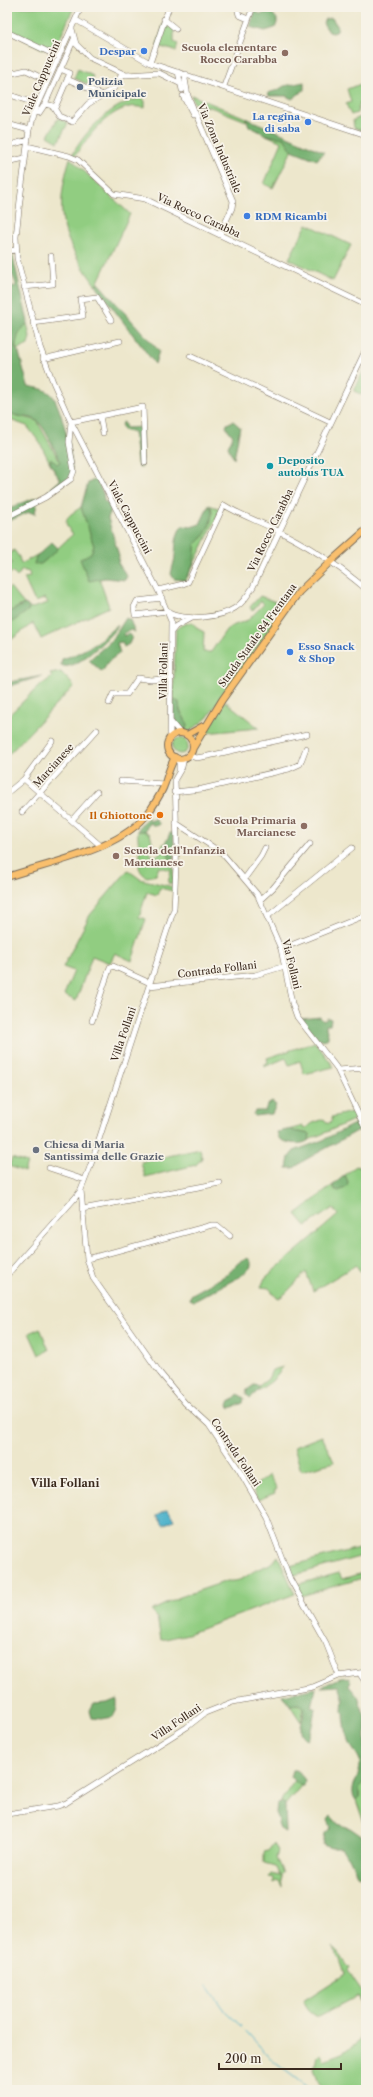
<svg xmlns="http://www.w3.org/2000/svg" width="373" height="2097" font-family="'Libre Caslon Text',serif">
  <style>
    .green { fill: #91cd81; stroke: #667c50 }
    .forest { fill: #74b06f; stroke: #586d46 }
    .water { fill: #4bb1ca; stroke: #436e74 }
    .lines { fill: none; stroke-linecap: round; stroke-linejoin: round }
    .stream { stroke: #4bb1ca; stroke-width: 1 }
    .minor-casing { stroke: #796c5b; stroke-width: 6 }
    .major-casing { stroke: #796c5b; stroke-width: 8 }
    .minor { stroke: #fff; stroke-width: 5 }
    .major { stroke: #f9bf6d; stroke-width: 6 }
    .shop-dot { fill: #3f7fe0; stroke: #f7f3e8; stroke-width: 1.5 }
    .education-dot { fill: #8d6e63; stroke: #f7f3e8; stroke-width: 1.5 }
    .service-dot { fill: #5c6f8a; stroke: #f7f3e8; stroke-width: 1.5 }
    .culture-dot { fill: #0f9aa8; stroke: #f7f3e8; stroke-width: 1.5 }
    .food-dot { fill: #e8710a; stroke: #f7f3e8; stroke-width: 1.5 }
    .worship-dot { fill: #6b7280; stroke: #f7f3e8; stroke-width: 1.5 }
    .labels { text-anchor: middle; stroke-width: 3.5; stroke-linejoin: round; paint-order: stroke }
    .education-label { font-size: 10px; font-weight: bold; fill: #785e54; stroke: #f7f3e8; text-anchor: end }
    .shop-label { font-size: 10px; font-weight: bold; fill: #366cbe; stroke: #f7f3e8; text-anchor: end }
    .street-label { font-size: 10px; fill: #3b2a1e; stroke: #f7f3e8 }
    .service-label { font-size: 10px; font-weight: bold; fill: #4e5e75; stroke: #f7f3e8; text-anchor: start }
    .culture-label { font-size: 10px; font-weight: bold; fill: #0d838f; stroke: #f7f3e8; text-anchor: start }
    .food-label { font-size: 10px; font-weight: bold; fill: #c56008; stroke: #f7f3e8; text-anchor: end }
    .worship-label { font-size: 10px; font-weight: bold; fill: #5b616d; stroke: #f7f3e8; text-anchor: start }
    .neighbourhood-label { font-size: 11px; font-weight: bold; fill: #3b2a1e; stroke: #f7f3e8 }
  </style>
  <rect width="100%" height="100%" fill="#f7f3e8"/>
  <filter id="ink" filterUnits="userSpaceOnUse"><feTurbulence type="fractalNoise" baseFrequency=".025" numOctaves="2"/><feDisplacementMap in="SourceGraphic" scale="8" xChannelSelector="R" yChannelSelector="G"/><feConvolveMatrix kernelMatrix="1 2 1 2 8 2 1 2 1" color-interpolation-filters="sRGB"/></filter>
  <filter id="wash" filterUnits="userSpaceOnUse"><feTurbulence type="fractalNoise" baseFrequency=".012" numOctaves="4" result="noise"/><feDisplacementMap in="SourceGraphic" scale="16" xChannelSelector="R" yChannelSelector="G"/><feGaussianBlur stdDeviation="0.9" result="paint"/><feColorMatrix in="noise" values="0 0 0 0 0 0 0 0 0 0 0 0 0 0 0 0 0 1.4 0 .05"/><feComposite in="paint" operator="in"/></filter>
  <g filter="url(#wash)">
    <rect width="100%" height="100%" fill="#ede7cc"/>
    <path class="green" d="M7,7H74L56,47L51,46L50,49H43L7,30Z
      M164,22L174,30V42L178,44L176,51L157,46Z
      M78,69L93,76L89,85L74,78Z
      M366,82L357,113L351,115L346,104L351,102L347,89Z
      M191,95L246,118V121L213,108L194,103Z
      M142,98L145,101V108C140,107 134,106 129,107C105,113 88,137 75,156L72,155C87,129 111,103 142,98Z
      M361,117L366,118V132L354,128L353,120Z
      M58,118L68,123L58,142L48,136Z
      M266,135L284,138L292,150L273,188L264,184L282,142Z
      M70,158L130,214L96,286C62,239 53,215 70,158Z
      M307,224L351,245L333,281L289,259Z
      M27,323L30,337L28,345L17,350C13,341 19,328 27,323Z
      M366,365V397L354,391Z
      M7,409C14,419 27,416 37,421L60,462L57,464L51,458L50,463L40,443L27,426L7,419Z
      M209,505L221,509L186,580L182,582L181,580H183L195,549V544C205,539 215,518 211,507H208Z
      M81,507L94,546L91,553L84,558L99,578L109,607L41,639L33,623L7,643V626L29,609L48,603L45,598L36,602L34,600L24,578L30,577L29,572L22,570L17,577L12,572L9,575L7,567L12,563L7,556L14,550L19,557L21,564L42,552L36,557L41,564L73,534C59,519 69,516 81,507Z
      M10,587L24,604L7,613V590Z
      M260,596L286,606L207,718L189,732L182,729L185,730L188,725L175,700L173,701L176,629L182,625L192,622L198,629L204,632L203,652H211L226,630L232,626L248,620L264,604L261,601L252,611L250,607Z
      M61,672L74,686L7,756V717L37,688L52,677L50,674Z
      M225,701L259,728L205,733Z
      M172 746a8 8 0 1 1 16 0a8 8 0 1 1-16 0Z
      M138,831H145L150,834L153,845L150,855L156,856L160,854L163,844L167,843L171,867H174L173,884L168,883L171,870L159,867L156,875L147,877C134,869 141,862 140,851C139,844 137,838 138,831Z
      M128,870L140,879L173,887V891L160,888L157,895L147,892L139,917L146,919L132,961L115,953L110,963L92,956L76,1001L64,995L74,971L63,967L90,915Z
      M315,1042L334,1067L304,1074L300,1061L289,1065L286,1058L264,1067V1065L268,1062L267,1058Z
      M355,1111L358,1118L309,1140L310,1134L292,1131V1129L303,1126L304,1129L313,1123L324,1119L328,1124L332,1120V1117Z
      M200,1149L202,1158L196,1165L145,1177L141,1162Z
      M12,1158L27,1163L24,1172L9,1166Z
      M356,1166L361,1168L366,1166V1250L362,1253L366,1261V1280L356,1265L313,1291L306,1272L286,1293L278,1299L269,1288L261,1287L265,1278L338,1215L333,1208L306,1226L296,1214L333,1185V1188L336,1190L347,1187L348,1182L345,1175Z
      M40,1328L49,1350L39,1355L29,1333Z
      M283,1367L272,1381L258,1391L259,1386L268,1379L272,1370Z
      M322,1436L334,1462L301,1471L294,1447Z
      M269,1475L277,1489L274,1491L275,1493L258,1500L252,1488Z
      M366,1546V1555L291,1576L286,1567Z
      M278,1556L295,1594L188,1634L161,1640L157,1617L151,1611L180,1597L227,1581C238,1582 243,1579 251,1573C261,1566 271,1567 278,1556Z
      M366,1572V1577L301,1596L295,1585L339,1573L342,1579Z
      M294,1704L302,1705L304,1707L301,1722L290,1705Z
      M295,1780L301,1786L285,1805L281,1802L282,1799Z
      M366,1780V1829L356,1800L359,1797V1788Z
      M274,1843L278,1851L276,1858L283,1873L281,1875L282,1887L278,1881L274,1883V1878L269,1877L271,1874L280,1876L275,1866L264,1863V1852L268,1851Z
      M332,1947C341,1952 343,1962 350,1968L348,1971L362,1991L366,2018V2090H326L319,2083L314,2070L317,2056L320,2053L323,2060L342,2053L360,2040L364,2018L358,1996L318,2017C310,2013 306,2009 303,2001L345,1974L340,1960Z"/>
    <path class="forest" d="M255,11L260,14L271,12L277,19V23L275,28L265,31L250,27Z
      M332,18L338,27L336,32L333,33L329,32L323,23L325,19Z
      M304,82V90L292,99L286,96H269L268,93L278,90L284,86Z
      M246,118L324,152L317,160L292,150L284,138L266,135L249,126Z
      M7,254L13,257L28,322L19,333L15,347L19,353L28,386C36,388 44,388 51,394C60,401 76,465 71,475C66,484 52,490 44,495L60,480L50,463L51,458L57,464L60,462L59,458C54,449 44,425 36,420C26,414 15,420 7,409V278L12,286L15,287L16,284L7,262Z
      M98,283L159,351L155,364L96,286Z
      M233,421L240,427L234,459L228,447L233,436L226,427L227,424Z
      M124,422L126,428L142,427V467H138L137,464L134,433L123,430L121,424Z
      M96,479L103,493L104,501L112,507L108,518L119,556L118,563L127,576L125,580L105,578L89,581L80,559L91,553L94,546L81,507L88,483Z
      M40,497L42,498L37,502L35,514L29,512L7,522V511C13,506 32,498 40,497Z
      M208,507H211C215,518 205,539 195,544C196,555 193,573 183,580L174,579L171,574C172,568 175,561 175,555C176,544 175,536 182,526L191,527L200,524Z
      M52,542L58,548L56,551L41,564H34L36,557Z
      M25,604L29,607V610L7,626V613Z
      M126,618L130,620L135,632L131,630L124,633V636L128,634L132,637L129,644L124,647L122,642L117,643L120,653L109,661L102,672L89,660L112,640Z
      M117,625L118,626C110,636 74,674 61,665L62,659L74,655L95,644Z
      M42,676L7,687V683L10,682Z
      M174,700L179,702L180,711L188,725L185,730L179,728L173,716V701Z
      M148,817L150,821L155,819L160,824L155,826L149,823L145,831H138V829Z
      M170,833H174V860H170L166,842Z
      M320,1017L323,1021L328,1018L331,1019L330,1025H326C325,1029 329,1033 328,1038L323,1041L317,1039L301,1019Z
      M272,1102L276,1105L272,1114L254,1116L253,1114L255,1111H265L267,1105Z
      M360,1121L362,1127L359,1130L305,1160L294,1168H287L289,1157L294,1151L323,1140Z
      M292,1129L293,1131L310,1134L309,1140C302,1146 286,1144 279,1138L277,1132Z
      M345,1175L348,1182L347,1187L339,1191L334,1189L333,1185Z
      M248,1258L251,1262V1267L241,1276L200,1298L194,1301L190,1299L191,1295L194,1293L228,1274L238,1263Z
      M254,1385L259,1386L258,1391L250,1398L246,1394L247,1390Z
      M238,1394L244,1398L243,1403L230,1408L228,1406L229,1402L233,1400Z
      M350,1677L349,1686L358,1697L366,1719V1780L359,1788V1797L356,1800C347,1789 360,1778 360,1765C361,1755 351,1750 349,1741C346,1732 344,1722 344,1713L342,1712L343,1697L339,1686L321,1687L340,1678Z
      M316,1688L312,1707L315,1708C314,1715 311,1736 307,1740C294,1732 306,1719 304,1707L298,1704L290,1705L282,1695Z
      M117,1699V1709L113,1717L102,1719L92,1718L90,1711L94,1704L107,1703Z
      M292,1770C301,1769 300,1775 305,1780L304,1786H301L290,1777Z
      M281,1802L285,1804L286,1832L280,1829L278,1824L279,1820L276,1813L277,1803Z
      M331,1816L338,1824L350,1828L363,1837L366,1836V1874L358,1876L349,1858L341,1848H331L323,1845L325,1833L331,1828L328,1820Z"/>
    <path class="water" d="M168,1509L174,1520L163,1525L157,1515Z"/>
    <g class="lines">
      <path class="stream" d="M207,1986L223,2009L244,2029L274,2062L311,2090"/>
    </g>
  </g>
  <g filter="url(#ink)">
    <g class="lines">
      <defs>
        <path id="minor" d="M81,7L34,112L29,130L20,200L16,237L17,258L40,347L53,382L71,422L158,590L171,621L170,738
          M237,7L239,15L248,19
          M164,19L176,29
          M76,20L150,63L366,135
          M72,29L76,44L90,58L126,75L159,73L181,84
          M7,32L59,57
          M150,63L169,7
          M7,71L13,73L26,70L48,81
          M178,72L182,90
          M186,74L185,79L188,96L233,201L232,208L220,234
          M67,79L103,95
          M224,86L253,7
          M7,94L37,104
          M183,96L193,115
          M45,104L53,106L59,116L72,122L88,104L114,88L122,74
          M55,108L70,73L60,69
          M34,112L39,113L45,104L74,39
          M7,124L29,130
          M7,146L28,140
          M27,146L69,156L78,160L114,194L145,199L366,305
          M366,149V157
          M7,162L25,158
          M7,251L16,250
          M24,287L53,284L51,256
          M33,323L83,316L80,299L97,297L111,320
          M190,356L330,422
          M43,359L120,341
          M100,416L103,433
          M7,517L46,497L71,479L74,471L69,442L71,422L143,407L145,463
          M158,590L183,584L188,582L224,505C240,515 258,521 274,529C306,544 340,567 366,589
          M162,598L137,601L134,607L135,615L168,611
          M169,613C185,621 220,618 235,608C243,603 248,595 253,587L366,349
          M172,631L176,626L191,618
          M109,703L113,694H127L138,678L151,680L172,678
          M171,722L180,733
          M188,755L196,758L208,756L307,734
          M177,758L179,763V770
          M24,779L101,846
          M121,781L164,784
          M174,792L202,789L289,769L300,764L306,748
          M7,793L24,779L52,741
          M22,812L97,730
          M72,820L97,792
          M176,823L222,853L257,894L281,949L292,1003L297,1017L336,1067L366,1130
          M245,878L261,856L265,848
          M260,900L273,888L310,844
          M268,916L352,848
          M281,949L366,915
          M149,986L255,975L285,966
          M92,1021L110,967L113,966L150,983
          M338,1070L366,1068
          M49,1168L85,1180
          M81,1190L87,1259L93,1278L160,1373L185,1403L209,1425L239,1470L266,1517L290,1579L326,1643L339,1676
          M82,1209L220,1183
          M87,1259L212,1225H217L230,1236
          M7,1275L75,1198L81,1190L90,1167L174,909L177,844L175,779L182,767L184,758
          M360,1674L366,1683
          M7,1814L58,1806L66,1803L187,1727L205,1713L233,1702L313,1687L339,1676L366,1672"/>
        <path id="major" d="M167 746a13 13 0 1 1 26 0a13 13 0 1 1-26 0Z
          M187,735L203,726
          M193,748L222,700L299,592L330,562L366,530
          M7,877C51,862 121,850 149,812C155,803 162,793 165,783C168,773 170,766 175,757"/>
      </defs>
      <use href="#minor" class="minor-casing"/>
      <use href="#major" class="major-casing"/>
      <use href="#minor" class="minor"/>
      <use href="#major" class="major"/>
    </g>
  </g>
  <g class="shop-dot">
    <circle cx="144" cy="51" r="4"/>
    <circle cx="308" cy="122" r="4"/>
    <circle cx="247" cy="216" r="4"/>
    <circle cx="290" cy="652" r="4"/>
  </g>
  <g class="education-dot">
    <circle cx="285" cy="53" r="4"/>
    <circle cx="304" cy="826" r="4"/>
    <circle cx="116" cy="856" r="4"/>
  </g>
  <circle class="service-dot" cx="80" cy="87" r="4"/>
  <circle class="culture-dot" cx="270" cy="466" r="4"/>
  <circle class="food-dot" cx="160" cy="815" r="4"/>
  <circle class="worship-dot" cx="36" cy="1150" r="4"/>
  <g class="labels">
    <g class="education-label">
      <text x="277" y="51">Scuola elementare<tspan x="277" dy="12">Rocco Carabba</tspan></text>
      <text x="296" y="824">Scuola Primaria<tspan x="296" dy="12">Marcianese</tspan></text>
      <text x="124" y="854" text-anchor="start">Scuola dell'Infanzia<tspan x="124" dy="12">Marcianese</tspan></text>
    </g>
    <g class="shop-label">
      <text x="136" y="55">Despar</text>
      <text x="300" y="120">La regina<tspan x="300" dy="12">di saba</tspan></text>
      <text x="255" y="220" text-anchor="start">RDM Ricambi</text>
      <text x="298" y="650" text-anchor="start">Esso Snack<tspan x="298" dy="12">&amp; Shop</tspan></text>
    </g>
    <g class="street-label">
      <text transform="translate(41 78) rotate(-67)" y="4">Viale Cappuccini</text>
      <text transform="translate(220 148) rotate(67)" y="4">Via Zona Industriale</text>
      <text transform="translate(199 215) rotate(25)" y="4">Via Rocco Carabba</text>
      <text transform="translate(130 517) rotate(62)" y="4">Viale Cappuccini</text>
      <text transform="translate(270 530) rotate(-64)" y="4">Via Rocco Carabba</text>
      <text transform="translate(257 635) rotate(-54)" y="4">Strada Statale 84 Frentana</text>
      <text transform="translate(163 671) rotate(-89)" y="4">Villa Follani</text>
      <text transform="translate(53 765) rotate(-48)" y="4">Marcianese</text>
      <text transform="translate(292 964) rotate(76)" y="4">Via Follani</text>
      <text transform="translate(217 969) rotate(-7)" y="4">Contrada Follani</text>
      <text transform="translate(123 1034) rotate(-71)" y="4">Villa Follani</text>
      <text transform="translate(236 1452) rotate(56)" y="4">Contrada Follani</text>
      <text transform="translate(176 1722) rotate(-34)" y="4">Villa Follani</text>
    </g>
    <g class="service-label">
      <text x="88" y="85">Polizia<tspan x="88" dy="12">Municipale</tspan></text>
    </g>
    <g class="culture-label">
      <text x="278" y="464">Deposito<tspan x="278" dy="12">autobus TUA</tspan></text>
    </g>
    <g class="food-label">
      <text x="152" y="819">Il Ghiottone</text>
    </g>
    <g class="worship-label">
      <text x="44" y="1148">Chiesa di Maria<tspan x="44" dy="12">Santissima delle Grazie</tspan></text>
    </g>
    <g class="neighbourhood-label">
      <text x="65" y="1487">Villa Follani</text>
    </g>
  </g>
  <rect width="373" height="2097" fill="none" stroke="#f7f3e8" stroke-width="24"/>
  <path d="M219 2063v6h122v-6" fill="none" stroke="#3b2a1e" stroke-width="2"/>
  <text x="225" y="2063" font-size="12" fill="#3b2a1e" stroke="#f7f3e8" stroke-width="3" paint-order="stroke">200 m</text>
</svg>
